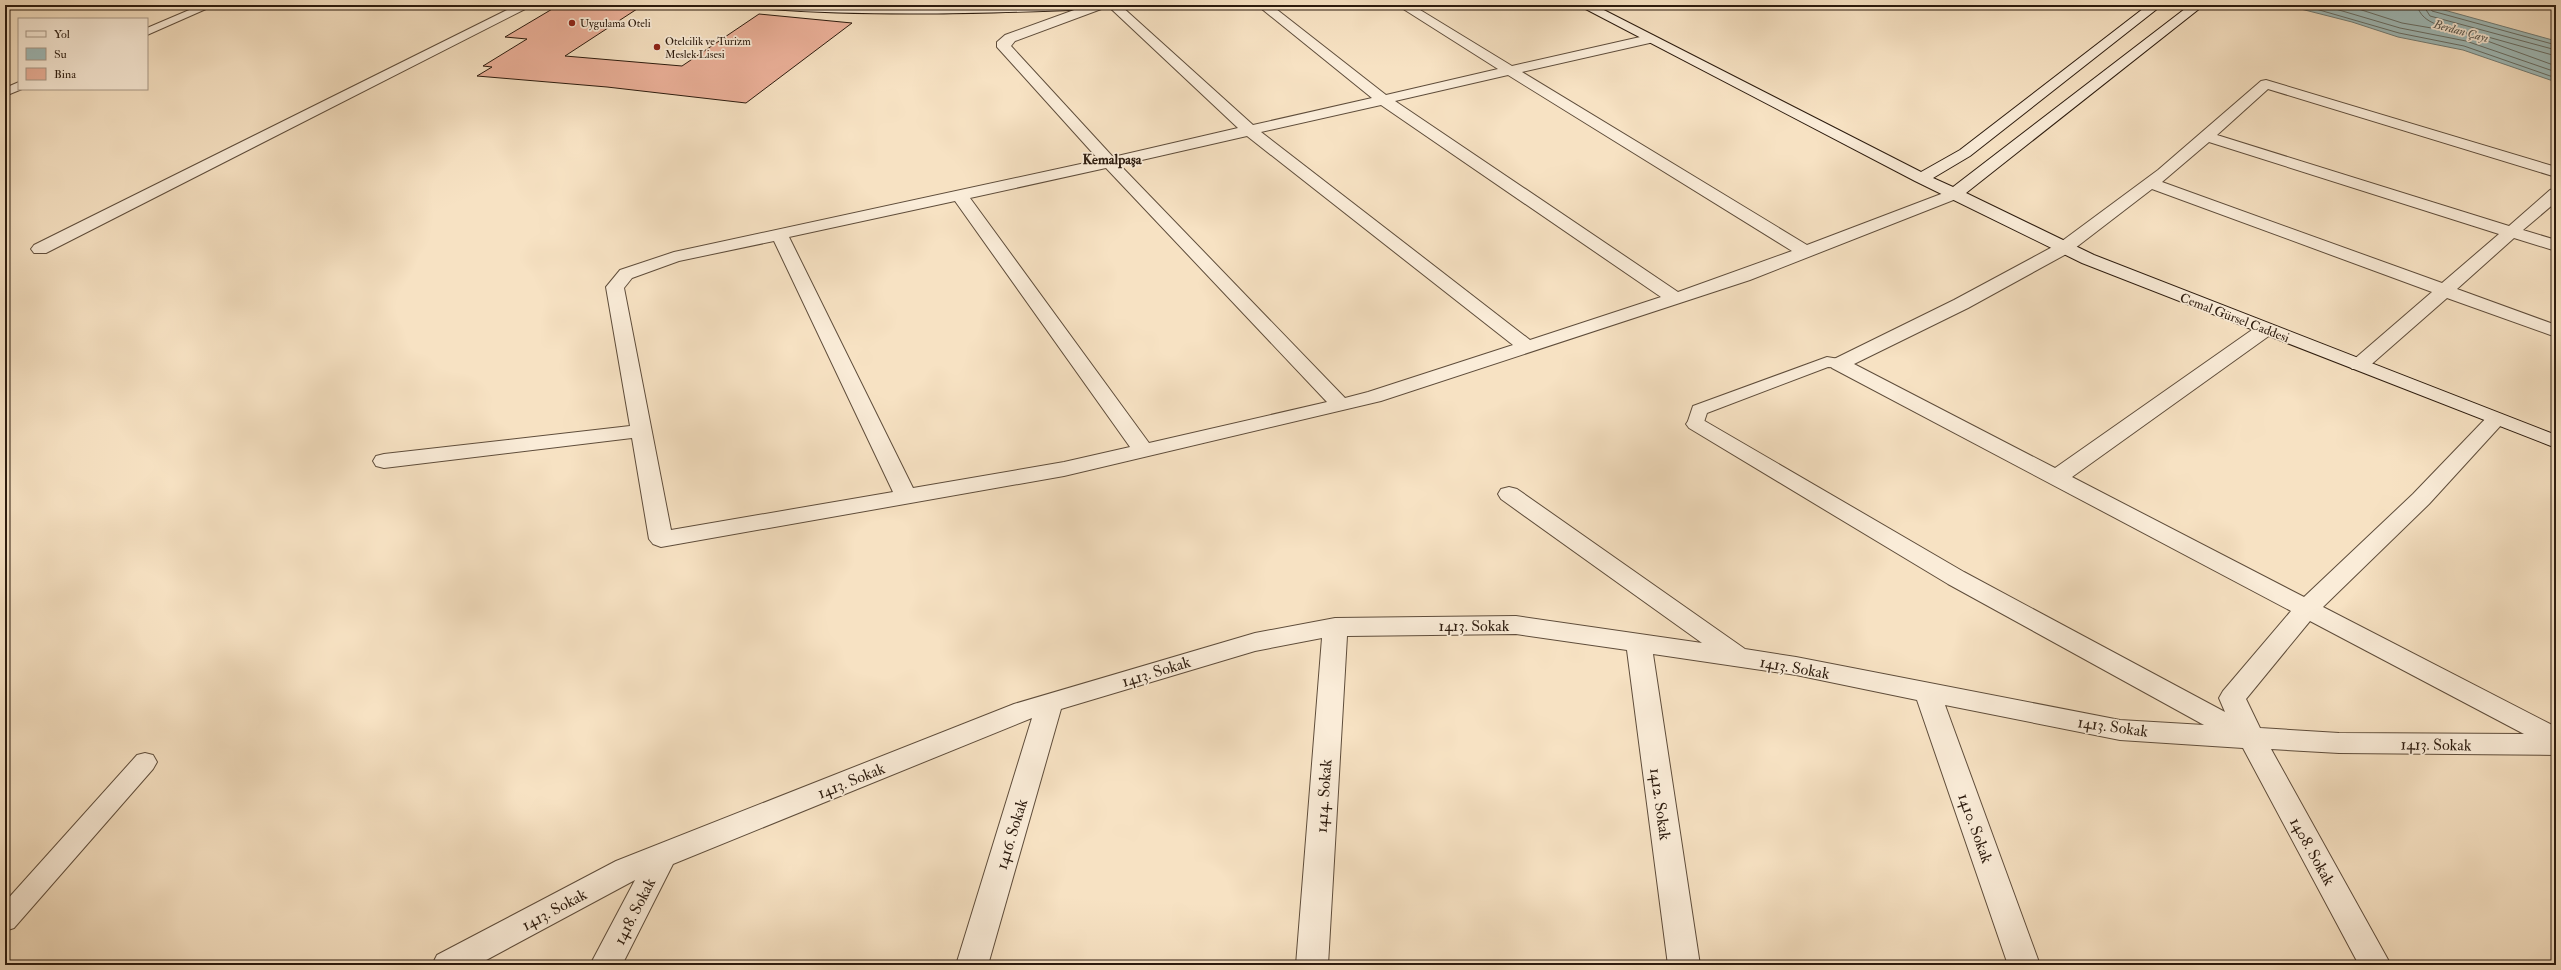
<svg xmlns="http://www.w3.org/2000/svg" width="2561" height="970" font-family="'IM FELL Double Pica',serif">
  <style>
    .water { fill: #9fbcbb; stroke: #717c76 }
    .lines { fill: none; stroke-linecap: round; stroke-linejoin: round }
    .shore { stroke: #666c64; stroke-width: 1 }
    .building { fill: #ecb19a; stroke: #2c1b0e }
    .lane-casing { stroke: #5f4d3b; stroke-width: 2 }
    .street-casing { stroke: #5f4d3b; stroke-width: 2 }
    .secondary-casing { stroke: #2c1b0e; stroke-width: 2 }
    .lane { fill: #faecd8; fill-rule: evenodd }
    .street { fill: #faecd8; fill-rule: evenodd }
    .secondary { fill: #faecd8; fill-rule: evenodd }
    .poi-dot { fill: #8f2418; stroke: #faecd8; stroke-width: 1.5 }
    .labels { text-anchor: middle; stroke-width: 3.5; stroke-linejoin: round; paint-order: stroke }
    .far-poi-label { font-size: 11px; fill: #2c1b0e; stroke: #faecd8; text-anchor: start }
    .far-water-label { font-size: 12px; font-style: italic; fill: #54534b; stroke: #faecd8 }
    .street-label { font-size: 13px; fill: #2c1b0e; stroke: #faecd8 }
    .far-district-label { font-size: 14px; font-weight: bold; fill: #2c1b0e; stroke: #faecd8 }
    .near-street-label { font-size: 16px; fill: #2c1b0e; stroke: #faecd8 }
  </style>
  <rect width="100%" height="100%" fill="#f7e2c3"/>
  <filter id="stains"><feTurbulence type="fractalNoise" baseFrequency=".005" numOctaves="4"/><feColorMatrix values="0 0 0 0 .2 0 0 0 0 .09 0 0 0 0 .02 0 0 0 .5 -.17"/></filter>
  <radialGradient id="worn" r=".72"><stop offset=".6" stop-color="#630" stop-opacity="0"/><stop offset="1" stop-color="#630" stop-opacity=".3"/></radialGradient>
  <path class="water" d="M2285,5H2426L2556,41V82L2463,50L2398,37L2352,22Z"/>
  <g class="lines">
    <path class="shore" d="M2302,5L2399,33L2464,46L2556,78
      M2322,5L2400,28L2466,41L2556,72
      M2346,5L2402,23L2467,34L2466,31C2448,27 2422,26 2417,5
      M2423,5L2430,16L2556,50
      M2429,5L2432,11L2556,45
      M2556,56L2470,32L2468,34L2556,66"/>
  </g>
  <path class="building" d="M559,5L637,9L565,56L682,66L759,14L852,23L746,103L607,87L477,76L492,67L483,66L527,39L505,37Z"/>
  <g class="lines">
    <defs>
      <path id="lane" d="M201,5H215L147,35V28Z
        M19,82V89H22L5,96V88Z
        M1827,357L1845,360L1847,364L1845,368L1828,367L1707,413L1702,428H1690L1687,424L1693,406Z
        M145,753L153,755L157,762L153,769L14,928L5,931V902L137,755Z"/>
      <path id="street" d="M517,5H533L46,253H34L31,249L34,245Z
        M1088,5H1106L1104,8L1015,41L1011,46L1113,157L1238,128L1107,5H1120L1253,125L1372,98L1257,5H1271L1386,95L1498,69L1397,5H1412L1512,66L1649,35L1654,36L1656,39L1654,42L1522,72L1807,245L1949,191L1955,189L1963,194L1961,197L1750,280L1381,401L1064,476L661,547L653,544L649,539L632,438L384,468L376,466L373,461L376,456L384,454L630,426L606,287L620,270L674,252L1099,160L997,47V42L1005,35ZM1508,75L1792,251L1678,292L1395,101ZM1381,105L1661,297L1530,340L1261,132ZM1247,136L1513,345L1368,392L1345,398L1120,165ZM1106,168L1327,402L1149,443L970,198ZM955,201L1130,447L1064,462L913,488L789,237ZM774,241L893,492L671,530L624,288L632,278L679,261Z
        M2266,80L2556,167V177L2268,89L2217,135L2509,226L2550,190L2556,188V202L2523,230L2556,240V251L2514,238L2457,289L2556,325V337L2447,298L2366,369H2352L2349,365L2352,361L2432,292L2152,189L2070,252L1968,308L1854,364L2055,468L2259,325H2273L2275,329L2273,333L2072,477L2304,597L2413,494L2489,415L2496,413L2503,415L2506,419L2503,423L2429,504L2323,607L2556,727V755L2339,753L2271,749L2391,965H2359L2243,748L2120,740L1945,705L2040,965H2008L1917,700L1796,675L1653,654L1700,965H1668L1627,650L1516,634L1347,636L1328,965H1296L1322,638L1255,651L1061,709L988,965H956L1032,718L673,864L622,965H590L635,880L477,965H432L437,955L616,861L1014,704L1255,633L1335,618L1516,616L1702,643L1501,499L1498,494L1501,489L1509,487L1517,489L1745,649L1796,657L2120,720L2204,725L1948,584L1689,428L1686,424L1689,420L1696,418L1703,420L1964,572L2225,712L2219,698L2223,691L2291,611L1832,368L1829,364L1832,360L1954,300L2058,244L2158,170L2261,81ZM2209,142L2499,234L2442,283L2162,182ZM2310,621L2524,734L2339,733L2260,728L2246,699Z"/>
      <path id="secondary" d="M763,5L943,7L1108,5L1102,9C991,13 880,17 769,9Z
        M1578,5H1594L1921,172L1960,150L2148,5H2162L1970,156L1933,178L1953,187L2190,5H2204L1966,193L2094,255L2556,435V448L2082,263L1915,181Z"/>
    </defs>
    <use href="#lane" class="lane-casing"/>
    <use href="#street" class="street-casing"/>
    <use href="#secondary" class="secondary-casing"/>
    <use href="#lane" class="lane"/>
    <use href="#street" class="street"/>
    <use href="#secondary" class="secondary"/>
  </g>
  <g class="poi-dot">
    <circle cx="572" cy="23" r="4"/>
    <circle cx="657" cy="47" r="4"/>
  </g>
  <g class="labels">
    <g class="far-poi-label">
      <text x="580" y="27">Uygulama Oteli</text>
      <text x="665" y="45">Otelcilik ve Turizm<tspan x="665" dy="13">Meslek Lisesi</tspan></text>
    </g>
    <g class="far-water-label">
      <text transform="translate(2461 31) rotate(15)" y="4">Berdan Çayı</text>
    </g>
    <g class="street-label">
      <text transform="translate(2235 317) rotate(21)" y="5">Cemal Gürsel Caddesi</text>
    </g>
    <g class="far-district-label">
      <text x="1112" y="164">Kemalpaşa</text>
    </g>
    <g class="near-street-label">
      <text x="1474" y="631">1413. Sokak</text>
      <text transform="translate(1795 667) rotate(10)" y="6">1413. Sokak</text>
      <text transform="translate(1156 671) rotate(-17)" y="6">1413. Sokak</text>
      <text transform="translate(2113 726) rotate(8)" y="6">1413. Sokak</text>
      <text transform="translate(2436 744) rotate(1)" y="6">1413. Sokak</text>
      <text transform="translate(851 780) rotate(-22)" y="6">1413. Sokak</text>
      <text transform="translate(1323 796) rotate(-86)" y="6">1414. Sokak</text>
      <text transform="translate(1661 804) rotate(82)" y="6">1412. Sokak</text>
      <text transform="translate(1976 828) rotate(70)" y="6">1410. Sokak</text>
      <text transform="translate(1011 834) rotate(-73)" y="6">1416. Sokak</text>
      <text transform="translate(2313 851) rotate(61)" y="6">1408. Sokak</text>
      <text transform="translate(554 909) rotate(-28)" y="6">1413. Sokak</text>
      <text transform="translate(634 911) rotate(-63)" y="6">1418. Sokak</text>
    </g>
  </g>
  <rect width="2561" height="970" fill="none" stroke="#f7e2c3" stroke-width="20"/>
  <rect x="6" y="6" width="2549" height="958" fill="none" stroke="#2c1b0e" stroke-width="2"/>
  <rect x="10" y="10" width="2541" height="950" fill="none" stroke="#2c1b0e"/>
  <rect x="18" y="18" width="130" height="72" fill="#faecd8" stroke="#a89887"/>
  <rect x="26" y="31" width="20" height="6" fill="#faecd8" stroke="#a89887"/>
  <text x="54" y="38" font-size="12" fill="#2c1b0e">Yol</text>
  <rect x="26" y="48" width="20" height="12" fill="#9fbcbb" stroke="#a89887"/>
  <text x="54" y="58" font-size="12" fill="#2c1b0e">Su</text>
  <rect x="26" y="68" width="20" height="12" fill="#ecb19a" stroke="#a89887"/>
  <text x="54" y="78" font-size="12" fill="#2c1b0e">Bina</text>
  <rect width="100%" height="100%" filter="url(#stains)"/>
  <rect width="100%" height="100%" fill="url(#worn)"/>
</svg>
